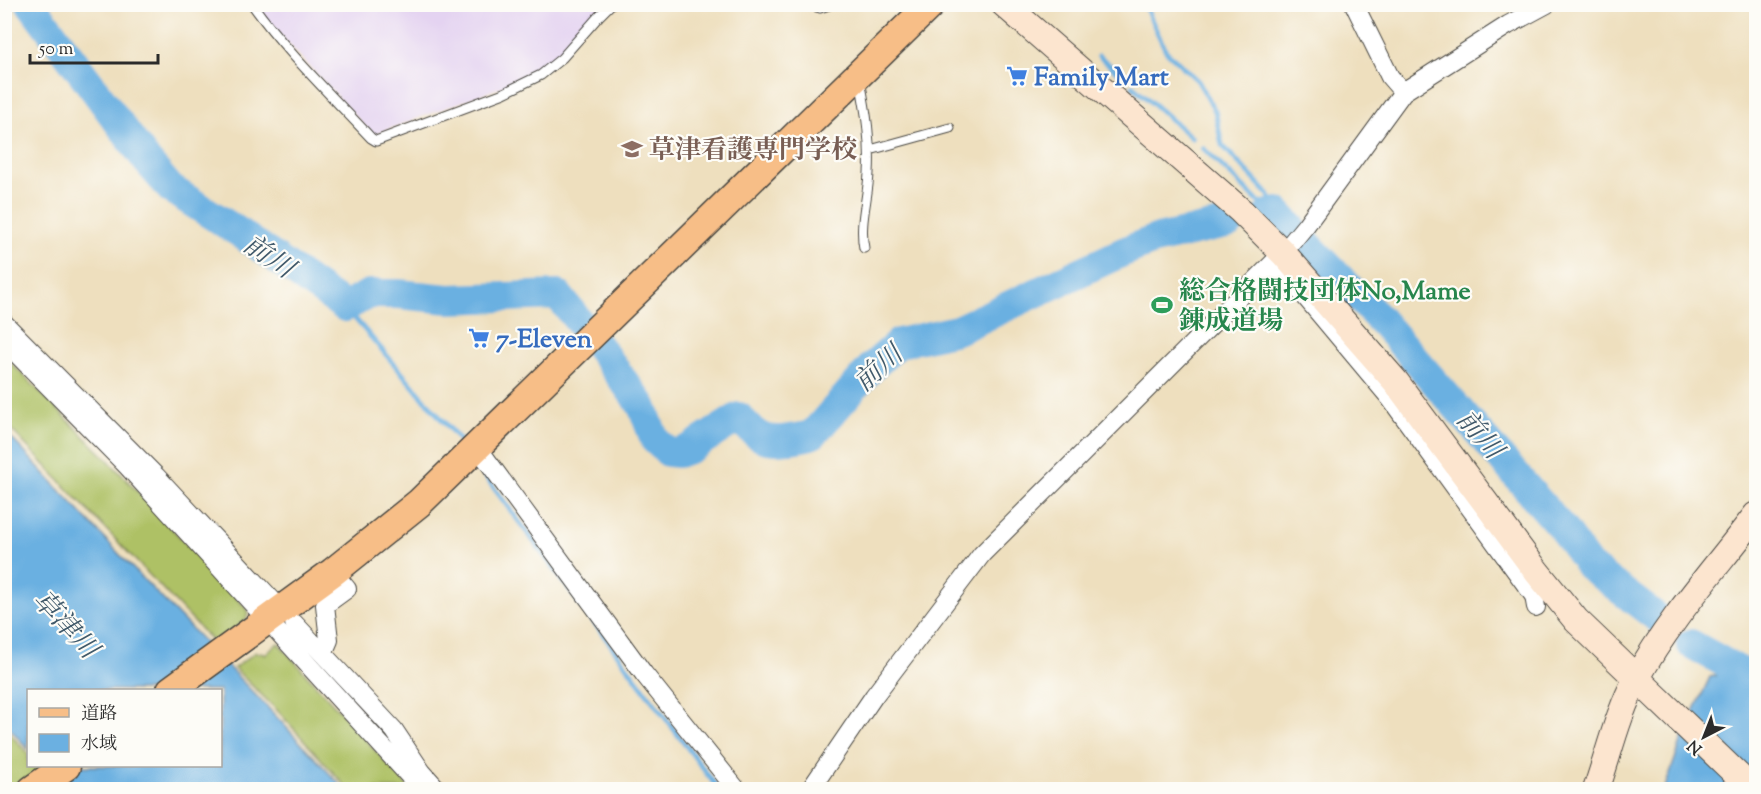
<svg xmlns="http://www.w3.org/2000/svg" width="1761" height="794" font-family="'Sorts Mill Goudy','Noto Serif JP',serif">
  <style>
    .built { fill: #e4d3f1 }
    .grass { fill: #aec165; stroke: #6c7648; stroke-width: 1.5 }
    .water { fill: #6bb0e1; stroke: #4b6e86; stroke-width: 1.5 }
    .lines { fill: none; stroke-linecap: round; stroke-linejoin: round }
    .stream { stroke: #6bb0e1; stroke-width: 5 }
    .river { stroke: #6bb0e1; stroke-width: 30 }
    .lane-casing { stroke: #484641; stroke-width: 11 }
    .street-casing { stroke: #484641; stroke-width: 20 }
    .secondary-casing { stroke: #484641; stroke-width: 28 }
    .primary-casing { stroke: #484641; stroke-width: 31 }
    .lane { stroke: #fff; stroke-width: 9 }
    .street { stroke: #fff; stroke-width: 18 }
    .secondary { stroke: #fce5cf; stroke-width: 26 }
    .primary { stroke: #f7be87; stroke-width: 28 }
    .labels { text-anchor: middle; stroke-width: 4.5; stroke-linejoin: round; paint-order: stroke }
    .shop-label { font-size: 26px; font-weight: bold; fill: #366cbe; stroke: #fdfcf7; text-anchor: start }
    .education-label { font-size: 26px; font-weight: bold; fill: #785e54; stroke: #fdfcf7; text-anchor: start }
    .leisure-label { font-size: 26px; font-weight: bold; fill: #27864d; stroke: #fdfcf7; text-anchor: start }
    .water-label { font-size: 27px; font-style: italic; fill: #415a6b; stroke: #fdfcf7 }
  </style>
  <rect width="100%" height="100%" fill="#fdfcf7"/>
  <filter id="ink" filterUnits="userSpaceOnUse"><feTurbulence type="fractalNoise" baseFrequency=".0167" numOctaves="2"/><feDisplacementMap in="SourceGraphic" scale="12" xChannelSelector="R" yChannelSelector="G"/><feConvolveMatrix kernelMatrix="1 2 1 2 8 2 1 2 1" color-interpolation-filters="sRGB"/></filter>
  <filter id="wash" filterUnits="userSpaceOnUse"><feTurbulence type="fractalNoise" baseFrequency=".008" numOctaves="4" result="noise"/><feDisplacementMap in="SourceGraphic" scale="24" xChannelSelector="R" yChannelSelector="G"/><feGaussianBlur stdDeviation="1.35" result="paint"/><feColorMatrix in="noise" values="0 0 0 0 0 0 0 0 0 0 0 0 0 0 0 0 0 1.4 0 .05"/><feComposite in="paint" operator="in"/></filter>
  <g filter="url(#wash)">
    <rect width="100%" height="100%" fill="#eedfbe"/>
    <path class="built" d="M255,5H605L548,67L515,82L373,135L267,21Z"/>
    <path class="grass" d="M4,356L108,460L244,606L248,612L246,620L215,644L5,423Z
      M278,643L410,789H348L276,709L234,668L256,652L258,654L261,652L265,655Z
      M5,728L28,754V766H40L42,768C32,776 18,794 5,784Z"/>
    <path class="water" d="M4,430L121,556L271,711L344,789H67L44,766H220V690H28V749L5,723Z
      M1756,667V789L1664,790L1685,731L1710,677Z"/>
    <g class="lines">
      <path class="stream" d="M1144,4L1166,51L1198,81L1215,111L1222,145L1268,194L1277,212
        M1099,56L1120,74
        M1133,86L1192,138
        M1203,148L1271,214
        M345,307L463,444
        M485,476L719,790"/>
      <path class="river" d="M31,4L147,161L171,189L237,231L345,307L369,294H398L449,299L558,295L584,328
        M1269,214L1277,212L1292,228
        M1305,242L1384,324L1562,528L1589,566L1659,619
        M598,346L642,406L655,440L668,452L678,453L689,449L739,417C756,436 762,443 789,439C798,438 806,437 813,434L872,367L899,343L957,330L1123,252L1154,240L1230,223
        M1691,644L1756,680"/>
    </g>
  </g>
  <g filter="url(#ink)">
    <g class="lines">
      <defs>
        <path id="lane" d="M252,4C287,53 331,95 371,138L376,141L504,93L541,75L562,58L599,16L611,4
          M806,4L820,8L832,4
          M860,80C866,111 871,141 869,173C868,199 859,223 864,248
          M870,150L950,128"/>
        <path id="street" d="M1354,4L1390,77L1403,92
          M1271,265L1303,294L1390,398L1534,596L1536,607
          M4,323L156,476L274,602
          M4,341L128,467L422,790
          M478,448L644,674L737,790
          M294,623L394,730L422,772L438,790
          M323,654L329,640L325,605L347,589L333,572
          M810,790L874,696L982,554L1283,253L1306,225L1403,92L1508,25L1547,4"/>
        <path id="secondary" d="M1004,4L1241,211L1283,253L1396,382L1537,572L1576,620L1753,790
          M1596,790C1609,753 1618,712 1637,678C1669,619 1716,568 1756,515"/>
        <path id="primary" d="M171,690L333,572L419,503L931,4
          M32,790L66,766"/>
      </defs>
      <use href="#lane" class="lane-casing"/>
      <use href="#street" class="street-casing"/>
      <use href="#secondary" class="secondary-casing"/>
      <use href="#primary" class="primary-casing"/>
      <use href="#lane" class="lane"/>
      <use href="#street" class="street"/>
      <use href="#secondary" class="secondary"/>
      <use href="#primary" class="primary"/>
    </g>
  </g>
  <defs>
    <symbol id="supermarket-bare" viewBox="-9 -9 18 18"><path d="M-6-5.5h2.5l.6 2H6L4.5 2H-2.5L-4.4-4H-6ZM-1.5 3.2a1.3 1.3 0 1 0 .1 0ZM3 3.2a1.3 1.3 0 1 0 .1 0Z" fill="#3f7fe0" stroke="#fdfcf7" stroke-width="2.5" paint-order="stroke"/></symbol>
    <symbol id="school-bare" viewBox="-9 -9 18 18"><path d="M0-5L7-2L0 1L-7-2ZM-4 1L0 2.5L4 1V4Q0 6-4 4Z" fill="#8d6e63" stroke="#fdfcf7" stroke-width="2.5" paint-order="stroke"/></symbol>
    <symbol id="stadium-bare" viewBox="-9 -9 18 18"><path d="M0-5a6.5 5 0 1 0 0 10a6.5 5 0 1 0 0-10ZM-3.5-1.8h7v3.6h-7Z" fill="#2e9e5b" stroke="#fdfcf7" stroke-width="2.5" paint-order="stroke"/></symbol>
  </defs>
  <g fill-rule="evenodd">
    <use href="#supermarket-bare" x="1002" y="61" width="30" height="30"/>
    <use href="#school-bare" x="617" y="134" width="30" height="30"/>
    <use href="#stadium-bare" x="1147" y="290" width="30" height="30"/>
    <use href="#supermarket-bare" x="464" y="323" width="30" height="30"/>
  </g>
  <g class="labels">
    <g class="shop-label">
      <text x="1034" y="85">Family Mart</text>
      <text x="496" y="347">7-Eleven</text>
    </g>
    <g class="education-label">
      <text x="649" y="158">草津看護専門学校</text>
    </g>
    <g class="leisure-label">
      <text x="1179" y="299">総合格闘技団体No,Mame<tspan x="1179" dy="30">錬成道場</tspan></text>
    </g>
    <g class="water-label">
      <text transform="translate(269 256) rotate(34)" y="9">前川</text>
      <text transform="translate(878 368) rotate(-42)" y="9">前川</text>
      <text transform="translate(1480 434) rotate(49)" y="9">前川</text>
      <text transform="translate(66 624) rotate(47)" y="9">草津川</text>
    </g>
  </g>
  <rect width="1761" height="794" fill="none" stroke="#fdfcf7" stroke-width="24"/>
  <rect x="27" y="689" width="195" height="78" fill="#fdfcf7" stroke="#a9a8a5" stroke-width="1.5"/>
  <rect x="39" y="708" width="30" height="9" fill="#f7be87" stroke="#a9a8a5" stroke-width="1.5"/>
  <text x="81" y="719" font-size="18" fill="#2b2b2b">道路</text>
  <rect x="39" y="734" width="30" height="18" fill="#6bb0e1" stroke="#a9a8a5" stroke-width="1.5"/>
  <text x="81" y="749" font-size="18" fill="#2b2b2b">水域</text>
  <g transform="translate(1704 737) rotate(222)" stroke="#fdfcf7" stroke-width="4.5" paint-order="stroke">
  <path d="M0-4.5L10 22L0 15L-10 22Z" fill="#2b2b2b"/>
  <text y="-9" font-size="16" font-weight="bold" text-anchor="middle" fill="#2b2b2b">N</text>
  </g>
  <path d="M30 54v9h128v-9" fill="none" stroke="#2b2b2b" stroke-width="3"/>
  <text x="39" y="54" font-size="18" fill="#2b2b2b" stroke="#fdfcf7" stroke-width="4.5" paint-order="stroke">50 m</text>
</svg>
